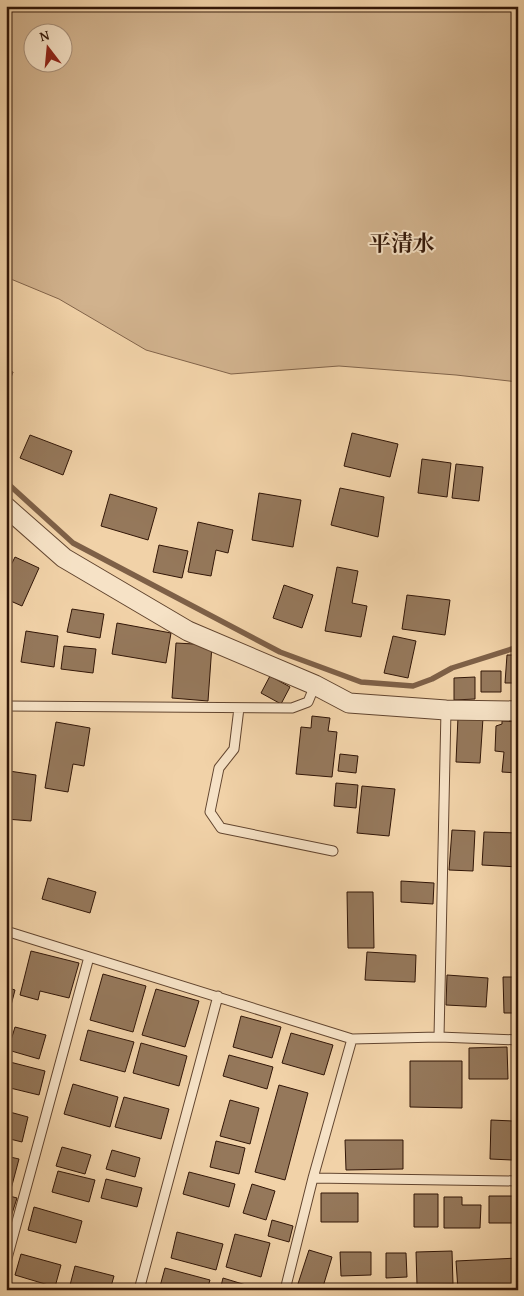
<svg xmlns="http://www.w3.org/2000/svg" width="524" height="1296" font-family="'Gentium Book Plus','Noto Serif JP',serif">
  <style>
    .green { fill: #d1b28d; stroke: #82644a; fill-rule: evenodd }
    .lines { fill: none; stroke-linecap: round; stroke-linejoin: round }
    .stream { stroke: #7e6047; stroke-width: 5.5 }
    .building { fill: #95785b; stroke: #321607 }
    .service-casing { stroke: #62452f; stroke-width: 11 }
    .minor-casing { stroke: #62452f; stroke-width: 21 }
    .service { stroke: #f6e2c6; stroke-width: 9 }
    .minor { stroke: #f6e2c6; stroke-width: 19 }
    .labels { text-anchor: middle; stroke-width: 4; stroke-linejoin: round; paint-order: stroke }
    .quarter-label { font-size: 22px; font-weight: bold; fill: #321607; stroke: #f6e2c6 }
  </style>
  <rect width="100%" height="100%" fill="#f1d2a8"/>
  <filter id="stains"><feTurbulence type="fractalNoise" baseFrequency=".004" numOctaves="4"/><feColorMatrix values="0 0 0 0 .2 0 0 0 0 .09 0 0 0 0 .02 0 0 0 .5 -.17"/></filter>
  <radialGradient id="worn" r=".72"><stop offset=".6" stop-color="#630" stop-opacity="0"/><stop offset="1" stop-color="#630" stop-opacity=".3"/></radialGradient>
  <path class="green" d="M6,6H518V382L456,375L339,366L231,374L146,350L59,299L6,277ZM32,32H62V62H32Z"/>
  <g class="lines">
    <path class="stream" d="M6,482L73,543L280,652L361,682L413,686L432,679L452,668L518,647"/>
  </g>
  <path class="building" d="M6,370L13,372L6,391Z
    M352,433L398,444L390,477L344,466Z
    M30,435L72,451L63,475L20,458Z
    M422,459L451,463L447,497L418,493Z
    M456,464L483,467L479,501L452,498Z
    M340,488L384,497L378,537L331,525Z
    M259,493L301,500L293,547L252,540Z
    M110,494L157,508L148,540L101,526Z
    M198,522L233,530L228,553L216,550L211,576L188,572Z
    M159,545L188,551L182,578L153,572Z
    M15,557L39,568L22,606L6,599V575Z
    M337,567L358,571L352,603L367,606L361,637L325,631Z
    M284,585L313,595L302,628L273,618Z
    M407,595L450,600L445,635L402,629Z
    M72,609L104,614L100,638L67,632Z
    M117,623L171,633L166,663L112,654Z
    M26,631L58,636L54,667L21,662Z
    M393,636L416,641L408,678L384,673Z
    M176,643L212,645L208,701L172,698Z
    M64,646L96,649L93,673L61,669Z
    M507,655H518V683H505Z
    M481,671H501V692H481Z
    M270,676L290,687L281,704L261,693Z
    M475,677V699L454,700V678Z
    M312,716L330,718L328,731L337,732L332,777L296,774L301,727L311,728Z
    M458,717L483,718L480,763L456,762Z
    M502,721L518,722V773L502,772L504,752L495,751L496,726L502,724Z
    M56,722L90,728L84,766L73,764L68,792L45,788Z
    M340,754L358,756L356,773L338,771Z
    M9,771L36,775L31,821L6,819V795Z
    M336,783L358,785L356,808L334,806Z
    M362,786L395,789L389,836L357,833Z
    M452,830L475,831L473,871L449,870Z
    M484,832L518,833V867L482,865Z
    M48,878L96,892L90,913L42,899Z
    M401,881L434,883L433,904L401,902Z
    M347,892H373L374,948H348Z
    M31,951L79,963L69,998L40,991L38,1000L20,995Z
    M367,952L416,955L415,982L365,980Z
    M103,974L146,986L133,1032L90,1020Z
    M447,975L488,978L486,1007L446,1005Z
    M503,977H518V1013H504Z
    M6,987L15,990L9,1013L6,1012Z
    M156,989L199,1001L185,1047L142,1035Z
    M241,1016L281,1027L272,1058L233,1047Z
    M15,1027L46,1035L39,1059L8,1050Z
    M88,1030L134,1042L125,1072L80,1060Z
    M291,1033L333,1045L324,1075L282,1063Z
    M141,1043L187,1056L179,1086L133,1073Z
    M507,1047L508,1079H469V1048Z
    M229,1055L273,1067L267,1089L223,1076Z
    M6,1061L45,1071L39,1095L6,1087Z
    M410,1061H462V1108L410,1107Z
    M73,1084L118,1097L110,1127L64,1114Z
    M279,1085L308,1093L285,1180L255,1172Z
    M124,1097L169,1109L161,1139L115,1127Z
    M230,1100L259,1108L250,1144L220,1136Z
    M6,1111L28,1117L22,1142L6,1138Z
    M491,1120L513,1121L512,1160L490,1159Z
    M345,1140H403V1169L346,1170Z
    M216,1141L245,1148L239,1174L210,1167Z
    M62,1147L91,1155L85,1174L56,1166Z
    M112,1150L140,1158L135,1177L106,1169Z
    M6,1156L19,1159L11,1189L6,1188Z
    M58,1171L95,1180L89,1202L52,1192Z
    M189,1172L235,1184L229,1207L183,1194Z
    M106,1179L142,1188L137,1207L101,1198Z
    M252,1184L275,1191L266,1220L243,1213Z
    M321,1193H358V1222H321Z
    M414,1194H438V1227H414Z
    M6,1195L17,1198L9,1223H6Z
    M489,1196H518V1223H489Z
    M444,1197H462V1205H481L480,1228H444Z
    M34,1207L82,1221L76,1243L28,1230Z
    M272,1220L293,1226L289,1242L268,1236Z
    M177,1232L223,1244L216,1270L171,1258Z
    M235,1234L270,1243L261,1277L226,1267Z
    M309,1250L332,1257L322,1290H296Z
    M452,1251L453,1284L417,1285L416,1252Z
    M340,1252H371V1275L341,1276Z
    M386,1253H406L407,1277L386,1278Z
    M21,1254L61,1265L55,1287L15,1275Z
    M518,1258V1289L458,1290L456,1261Z
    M75,1266L114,1276L110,1290L69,1289Z
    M165,1268L210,1280L207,1290H159Z
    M223,1278L259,1289V1290H220Z"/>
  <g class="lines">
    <defs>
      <path id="service" d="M6,706L292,708L308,702L315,685
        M239,708L234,749L219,768L210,812L221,828L333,851
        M6,931L352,1039L439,1037L518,1040
        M439,1037L446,710
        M313,1178L518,1181
        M6,1262L89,957
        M139,1290L218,996
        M285,1290L313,1178L352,1039"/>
      <path id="minor" d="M6,507L64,558L188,631L315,685L349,703L446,710L518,711"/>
    </defs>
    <use href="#service" class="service-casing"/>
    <use href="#minor" class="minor-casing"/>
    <use href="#service" class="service"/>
    <use href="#minor" class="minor"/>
  </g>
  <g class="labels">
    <g class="quarter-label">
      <text x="402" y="251">平清水</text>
    </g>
  </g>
  <rect width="524" height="1296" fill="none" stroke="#f1d2a8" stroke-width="25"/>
  <rect x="8" y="8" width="509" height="1281" fill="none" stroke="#321607" stroke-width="2.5"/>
  <rect x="12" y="12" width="499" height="1271" fill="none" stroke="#321607"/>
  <g transform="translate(48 48) rotate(344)"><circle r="24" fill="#f6e2c6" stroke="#a8907a"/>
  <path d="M0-4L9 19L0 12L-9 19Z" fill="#8f2418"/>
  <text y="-8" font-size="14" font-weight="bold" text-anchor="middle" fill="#321607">N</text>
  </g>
  <rect width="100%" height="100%" filter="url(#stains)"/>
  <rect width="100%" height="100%" fill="url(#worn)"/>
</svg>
